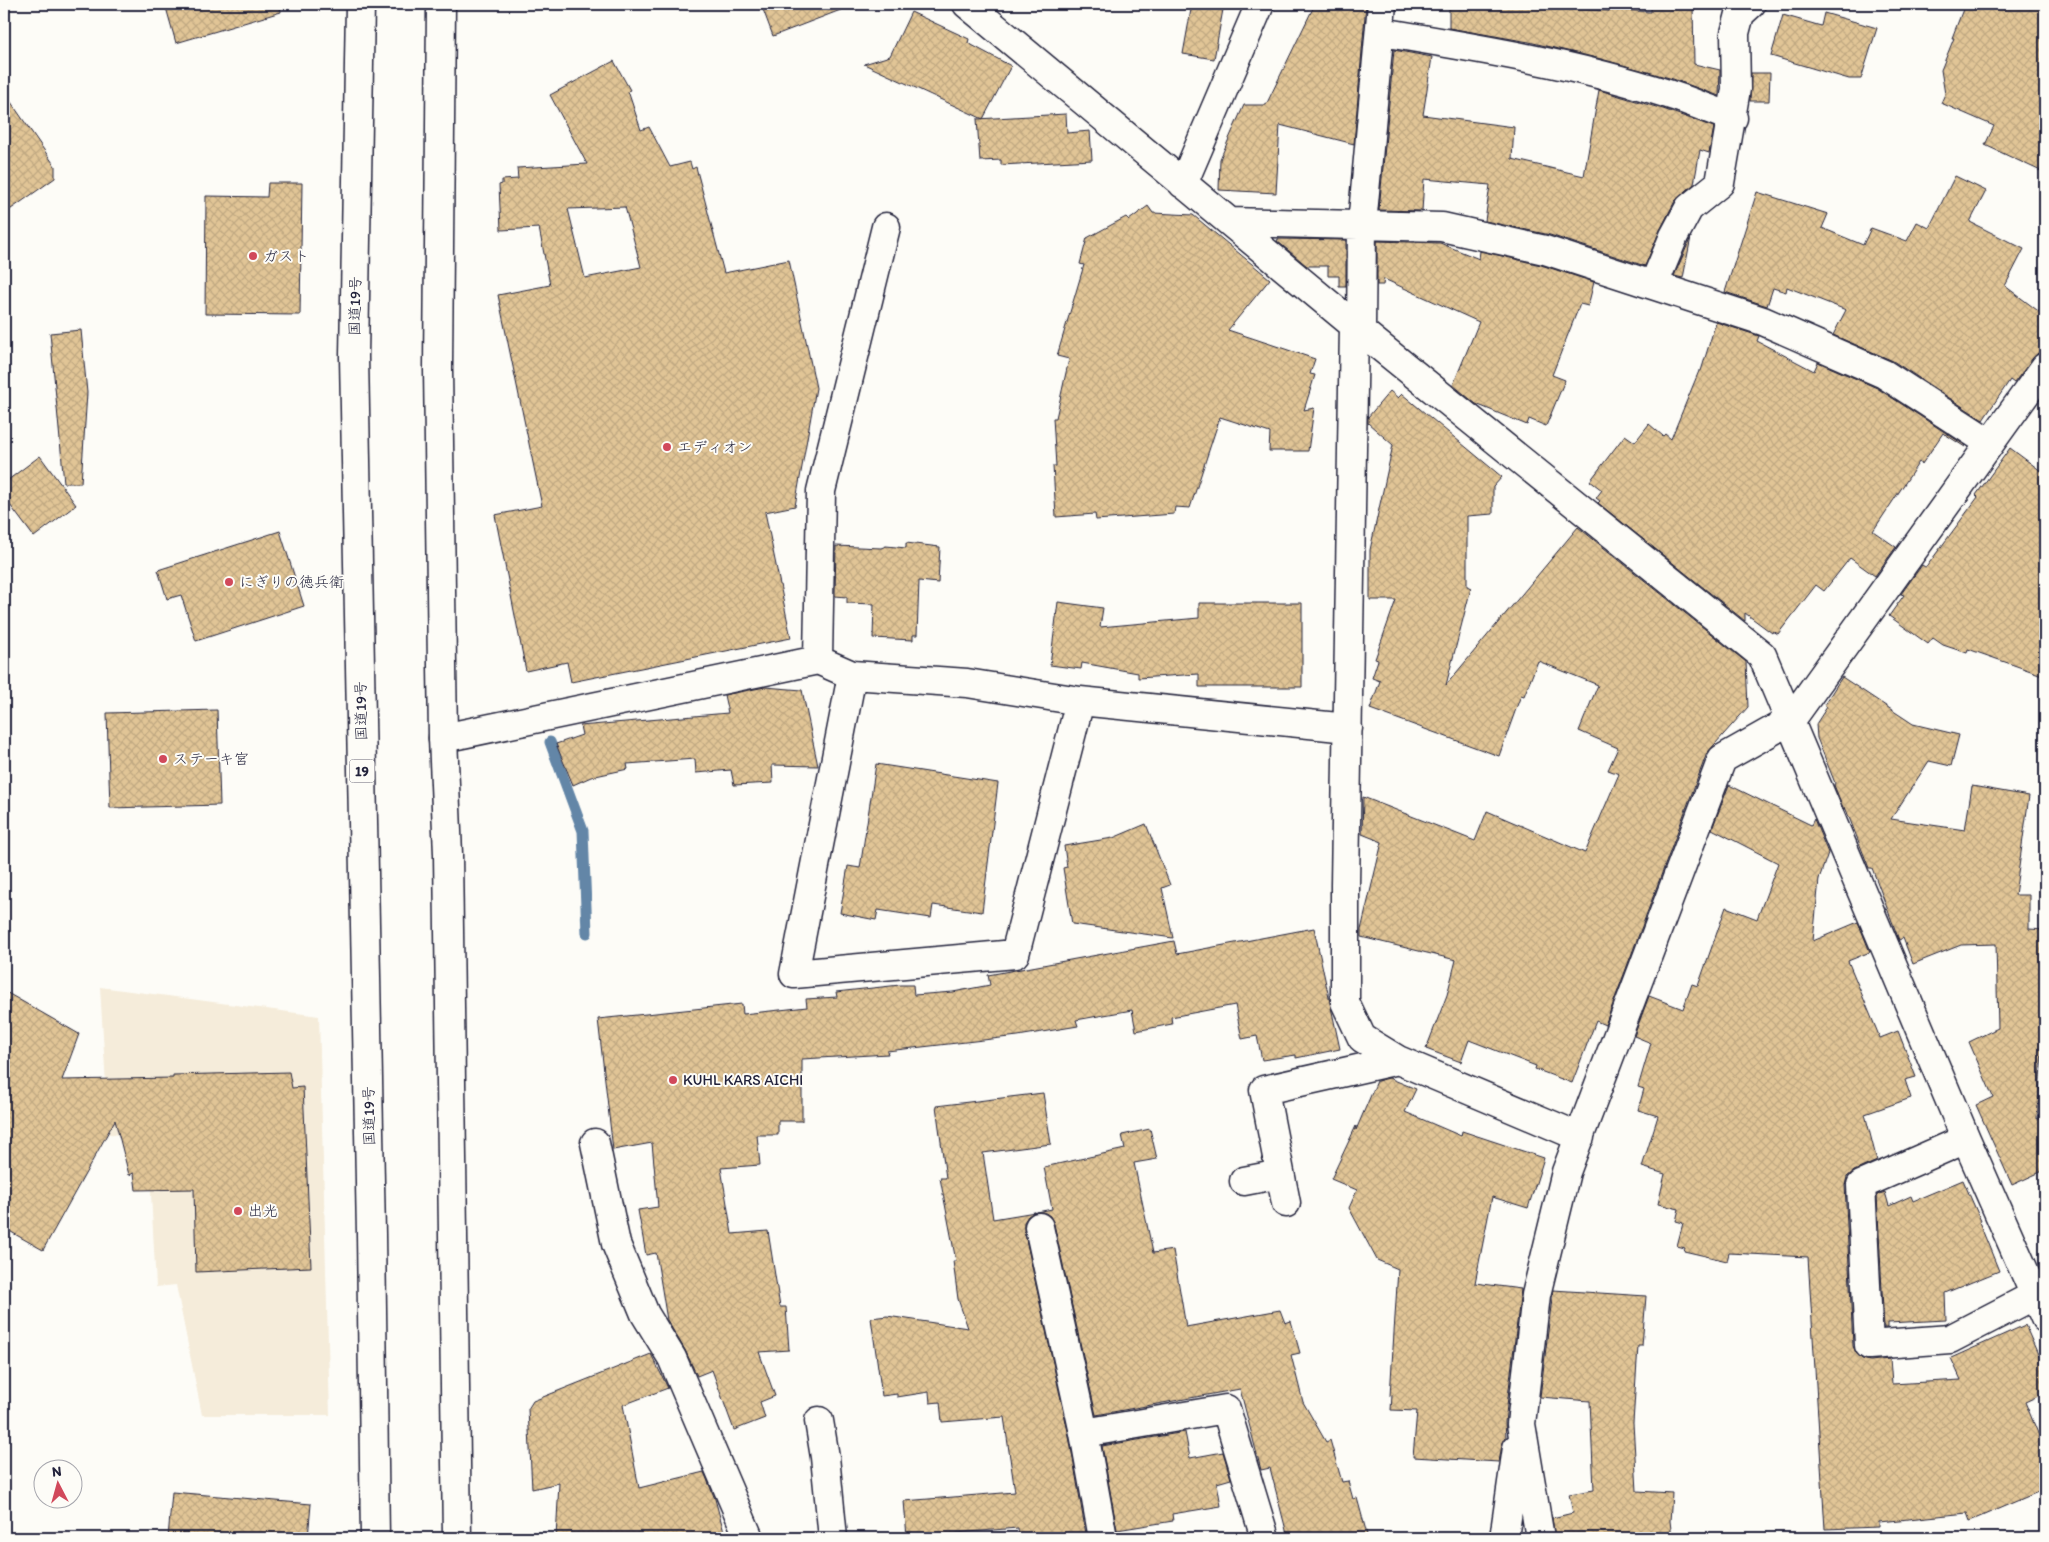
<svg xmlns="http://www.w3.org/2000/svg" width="2049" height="1542" font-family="Itim,'Klee One',sans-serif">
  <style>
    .built { fill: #f5ecda }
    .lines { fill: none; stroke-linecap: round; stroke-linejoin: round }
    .stream { stroke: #6486a7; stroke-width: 11 }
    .building { fill: url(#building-cross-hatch); stroke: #22223b; fill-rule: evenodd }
    .minor-casing { stroke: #22223b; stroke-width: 31 }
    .highway-casing { stroke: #22223b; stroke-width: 31 }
    .minor { stroke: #fdfcf7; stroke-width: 28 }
    .highway { stroke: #fdfcf7; stroke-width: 28 }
    .poi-dot { fill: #d1495b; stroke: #fdfcf7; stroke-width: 2 }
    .labels { text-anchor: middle; stroke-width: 4; stroke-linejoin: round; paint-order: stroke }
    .shield { fill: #fdfcf7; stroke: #646373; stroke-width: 1 }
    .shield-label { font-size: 14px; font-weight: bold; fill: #22223b }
    .poi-label { font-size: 15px; fill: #22223b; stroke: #fdfcf7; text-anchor: start }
    .street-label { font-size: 15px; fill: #22223b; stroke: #fdfcf7 }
  </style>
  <defs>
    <pattern id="building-cross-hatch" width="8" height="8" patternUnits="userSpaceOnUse" patternTransform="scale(1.25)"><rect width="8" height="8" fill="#e1c596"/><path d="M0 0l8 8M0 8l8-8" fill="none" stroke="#c1a982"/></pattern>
  </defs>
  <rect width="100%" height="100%" fill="#fdfcf7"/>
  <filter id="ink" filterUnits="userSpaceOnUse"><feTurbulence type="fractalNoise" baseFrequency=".02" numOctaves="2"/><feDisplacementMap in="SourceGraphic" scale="10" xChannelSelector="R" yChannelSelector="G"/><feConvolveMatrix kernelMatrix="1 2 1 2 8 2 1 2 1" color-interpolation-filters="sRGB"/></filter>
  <g filter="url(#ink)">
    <path class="built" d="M100,987L319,1016L330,1415H202L176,1285L156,1287L148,1137L109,1134Z"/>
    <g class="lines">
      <path class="stream" d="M550,742L583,831L587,933"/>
    </g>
    <path class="building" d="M165,4H280L281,12L176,43Z
      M761,4H850L851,6L773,36Z
      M1192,4H1224L1214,59L1183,54Z
      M1315,4H1366L1354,144L1280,125L1276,193L1219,190L1220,159L1244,105H1266Z
      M1449,4H1509L1609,11V9L1651,12V4H1693L1694,64L1720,70L1719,96L1673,79L1601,59L1529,42L1449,28Z
      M1965,4H2045V173L1985,145L1994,126L1941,103L1945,94L1941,70L1954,38H1952Z
      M911,12L969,39L968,43L1011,66L983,119L864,64L890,56Z
      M1824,13L1877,28L1861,79H1849L1771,56L1783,15L1821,26Z
      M1394,50L1432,57L1423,115L1514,127L1512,159L1584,176L1599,90L1663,109L1714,127L1709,153L1700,150L1694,184L1675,201L1660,230L1645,266L1550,235L1485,221L1490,185L1424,179L1422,211L1379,210Z
      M614,61L630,90L628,91L641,130L649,127L670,167L690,162L692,169L696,167L724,273L789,260L816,388L795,506L765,512L791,638L571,682L567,662L526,671L495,515L542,506L498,295L550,285L539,228L501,230L499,185L502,184V180L518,179L517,168L587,164L550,95ZM625,207L641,267L585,278L568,209Z
      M1751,73H1770L1769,101H1750Z
      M4,92L55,166V178L4,214Z
      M1066,114L1067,133L1090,131L1092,160L1001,165V160L980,161L977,119Z
      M1955,176L1986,191L1970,222L2024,249L2005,286L2045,316V352L2038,353L2033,358L2014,383L2010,380L1983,420L1893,361L1833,335L1846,310L1787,287L1786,292L1773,288L1767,306L1725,292L1757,192L1828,214L1822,228L1863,245L1871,228L1907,241L1917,222L1929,228Z
      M268,183H302L300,315L205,314L206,196L267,197Z
      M1148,206L1153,213L1193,215L1270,279L1228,330L1315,359L1310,374L1315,375L1304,410L1314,408L1308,451H1269L1270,433L1220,417L1190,508L1175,507L1174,514L1096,520L1095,514L1056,517L1053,466H1056L1053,418H1056L1069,359L1057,356L1084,265L1080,264L1087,238L1126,217L1129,220Z
      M1691,237L1683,278L1674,276Z
      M1278,239L1346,240V286H1339V276H1328V266H1307L1277,241Z
      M1377,241L1440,243L1479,259L1480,251L1541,265L1594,282L1588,306L1580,304L1552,375L1565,380L1546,426L1529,419L1527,425L1476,404L1453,385L1479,322L1384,279L1383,285H1377Z
      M1716,322L1759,336L1757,341L1814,371L1818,362L1877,388L1966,446L1965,447L1943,433L1922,464L1919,462L1873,531L1896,547L1875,576L1850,558L1824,591L1816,585L1778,634L1773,631L1772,633L1745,613V621L1598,503L1600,501L1596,498L1602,490L1590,481L1625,435L1635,442L1649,424L1663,436L1665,434L1671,439L1699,371H1701Z
      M81,330L87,393L81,483H64L50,333Z
      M1390,391L1398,398L1402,394L1502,477L1493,487V514L1467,516V586L1471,588L1446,685L1578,527L1746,662L1748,707L1707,753L1605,1025L1596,1021L1572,1083L1535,1069L1536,1066L1469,1040L1461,1062L1426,1049L1447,995L1456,960L1361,937V930L1382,842L1362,834L1363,797L1475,841L1487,811L1585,853L1619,774L1608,770L1618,748L1579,731L1598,685L1538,661L1524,696L1521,695L1499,756L1370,709L1380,681L1372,678L1378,660L1375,659L1396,600H1370V550L1393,445L1368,423V417Z
      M2010,448L2045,474V676L1968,649L1967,653L1943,645L1933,638L1928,644L1889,616L1904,595L1901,594L1922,565L1925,567L1927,566L1978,497L1976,495Z
      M40,456L76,505L34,537L4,497V483Z
      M280,531L304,606L196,641L181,595L167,599L158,570Z
      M906,543L940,547L938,583L919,581L917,635H913V640L873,638L874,604L847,603V597L835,596L836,546L881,548L886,546L906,548Z
      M1058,602L1103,608L1100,627L1199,618V603H1302V687H1199V674L1138,678V673L1082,663L1081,669L1050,665Z
      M1842,677L1913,724L1959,735L1951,766L1929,761L1891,819L1965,830L1972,786L2029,796L2015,895H2029V929L2045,930V1014L2037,1119L2045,1115V1170L2012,1185L1976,1105L1993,1097L1969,1042L1998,1028L1996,944L1961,945L1913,964L1903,938L1899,940L1872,868H1869L1845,807L1844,810L1834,785L1835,783L1817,738L1816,724L1827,707L1824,705Z
      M765,687L802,690L818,766L772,765L773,783L734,785L731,770L696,773L695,759L627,764L628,769L591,777L573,785L556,744L582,735L580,726L728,713L724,695Z
      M217,710L220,805L110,808L107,713Z
      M876,764L998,783L982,912L933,905L931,918L878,910L876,920L840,913L848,866L860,868Z
      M1729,785L1811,825L1814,819L1828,853L1819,879L1813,941L1858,922L1870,952L1848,961L1880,1038L1898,1031L1916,1077L1905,1080L1911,1098L1865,1114L1877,1161L1854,1171L1847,1177L1845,1185L1853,1346L1856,1353L1862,1359L1870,1361L1890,1359L1892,1384L1961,1380L1951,1358L2025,1325L2045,1370V1393L2025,1402L2045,1450V1489L1970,1521L1967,1513L1879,1522V1527L1825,1529L1808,1257L1729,1253L1727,1261L1684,1251L1685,1248L1677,1246L1683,1223L1676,1221L1679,1209L1658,1204L1665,1174L1642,1167L1658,1116L1638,1110L1644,1089L1638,1087L1651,1043L1634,1036L1649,996L1683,1009L1692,984L1698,986L1726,907L1757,919L1778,863L1712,829Z
      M1146,824L1170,885L1162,888L1173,938L1072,924L1063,868L1067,867L1064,846L1113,838Z
      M1314,928L1340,1049L1296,1058V1055L1262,1060L1257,1036L1242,1039L1235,1005L1171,1017L1172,1024L1136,1031L1132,1010L1076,1020L1078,1026L1018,1036L887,1051L888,1054L802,1059V1121H778V1135H757L760,1165L721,1168L732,1234L768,1231L780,1307H786L789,1350L759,1352L775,1396L760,1402L765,1418L734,1430L712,1370L697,1376L685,1350L667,1320L656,1253L646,1255L638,1210L658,1207L652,1143L613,1150L598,1019L742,1004L743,1014L807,1007L806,999L837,997L836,992L900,985H913L914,995L953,992L990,985L988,975L1174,941L1177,954Z
      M4,991L79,1034L62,1080L173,1078V1075L289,1072L292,1088L303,1087L311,1267L196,1272L194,1189L136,1190L134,1173L129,1175L115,1120L43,1250L4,1228Z
      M1389,1078L1416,1089L1405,1112L1461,1136L1462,1131L1544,1158L1528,1208L1492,1197L1475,1283L1521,1289L1505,1422L1506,1437L1502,1445L1499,1462L1413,1457L1417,1411L1391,1410L1392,1395L1390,1396L1398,1269L1377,1260L1349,1208L1357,1190L1331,1179L1356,1126V1130L1377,1081Z
      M1043,1093L1051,1144L983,1153L993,1219L1035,1212L1028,1216L1024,1222V1230L1069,1436L1086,1534L1054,1538H1019L1018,1528L907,1537L904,1501L1015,1492L1004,1417L942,1422L940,1402L930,1403L929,1392L897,1397V1394L882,1396L871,1318L887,1316L968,1328L958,1299L953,1261H956L940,1178H946L936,1106Z
      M1150,1129L1157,1159L1134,1163L1153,1253L1173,1250L1186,1327L1280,1310L1285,1323L1291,1321L1300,1353L1291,1355L1303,1402L1326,1442L1330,1440L1342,1482L1348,1481L1353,1499L1357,1498L1368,1538H1288L1270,1468L1261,1470L1240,1389L1096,1415L1054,1224L1050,1216L1044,1212H1037L1052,1209L1044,1167L1125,1149L1122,1135Z
      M1963,1180L1981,1221L1979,1222L1999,1271L1945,1293L1946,1320L1888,1323V1328H1884L1877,1195L1885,1192L1889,1206L1911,1196L1913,1201Z
      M1553,1290L1646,1296L1642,1346H1638L1633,1423L1637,1491L1672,1493L1670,1521L1672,1538H1555L1552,1518L1573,1513L1569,1494L1594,1490L1590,1401L1540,1397Z
      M651,1354L668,1388L623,1405L639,1488L704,1472L715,1499L724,1532L699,1538H556L559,1483L532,1489L528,1409L533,1401Z
      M1185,1432L1190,1458L1223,1452L1231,1479L1217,1483L1221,1506L1172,1514L1173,1521L1117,1530L1102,1446Z
      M172,1492L311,1504L308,1538H168Z"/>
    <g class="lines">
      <defs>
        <path id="minor" d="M967,4L1361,331L1762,655L1966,1139L2045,1318
          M1381,32C1477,48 1575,64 1668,94C1690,101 1711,110 1733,118
          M1183,184L1260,4
          M1230,222L1442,227L1545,250L1763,321L1884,374L1990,443
          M1654,284L1674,236L1689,208L1720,183L1736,89L1735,33L1740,14L1751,4
          M1354,325L1345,885V1002L1362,1038L1398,1060L1580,1137
          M1361,331L1362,225L1382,4
          M818,660L821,491L886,227
          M852,675L794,974L1015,954L1080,701
          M443,738L818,660L852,675L967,683L1080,701L1348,728
          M1966,1139L1861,1185L1869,1345L1950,1339L2035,1295
          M595,1143L616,1244L645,1314L672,1358L749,1538
          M1244,1181L1280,1174
          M1286,1203L1264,1090L1398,1060
          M1039,1227L1084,1433L1103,1538
          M819,1421L825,1457L833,1538
          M1084,1433L1226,1409L1265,1538
          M1504,1538L1517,1448
          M1540,1538L1521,1424L1536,1295L1566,1172L1722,759L1791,720L2045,367"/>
        <path id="highway" d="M360,4L354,357L371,1234L375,1538
          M441,4L438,369L443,738L448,854L457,1538"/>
      </defs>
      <use href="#minor" class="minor-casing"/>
      <use href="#highway" class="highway-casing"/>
      <use href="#minor" class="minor"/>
      <use href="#highway" class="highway"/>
    </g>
  </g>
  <g class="poi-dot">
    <circle cx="253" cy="256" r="5"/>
    <circle cx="667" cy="447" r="5"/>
    <circle cx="229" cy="582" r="5"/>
    <circle cx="163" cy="759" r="5"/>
    <circle cx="673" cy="1080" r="5"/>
    <circle cx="238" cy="1211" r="5"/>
  </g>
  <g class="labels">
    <rect class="shield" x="349.5" y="759.5" width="25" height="23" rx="4"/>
    <g class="shield-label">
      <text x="362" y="776">19</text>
    </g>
    <g class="poi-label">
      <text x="263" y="261">ガスト</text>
      <text x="677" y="452">エディオン</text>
      <text x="239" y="587">にぎりの徳兵衛</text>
      <text x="173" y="764">ステーキ宮</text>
      <text x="683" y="1085">KUHL KARS AICHI</text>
      <text x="248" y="1216">出光</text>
    </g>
    <g class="street-label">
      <text transform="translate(355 306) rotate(-89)" y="5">国道19号</text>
      <text transform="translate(361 711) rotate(-91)" y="5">国道19号</text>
      <text transform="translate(369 1116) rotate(-91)" y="5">国道19号</text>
    </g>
  </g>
  <rect width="2049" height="1542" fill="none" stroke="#fdfcf7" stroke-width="20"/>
  <rect x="10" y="10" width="2029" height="1522" fill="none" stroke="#22223b" stroke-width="2" filter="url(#ink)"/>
  <g transform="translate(58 1484) rotate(354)"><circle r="24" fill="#fdfcf7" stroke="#a5a5ac"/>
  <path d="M0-4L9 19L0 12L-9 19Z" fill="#d1495b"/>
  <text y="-8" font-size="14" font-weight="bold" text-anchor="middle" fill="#22223b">N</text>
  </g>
</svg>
